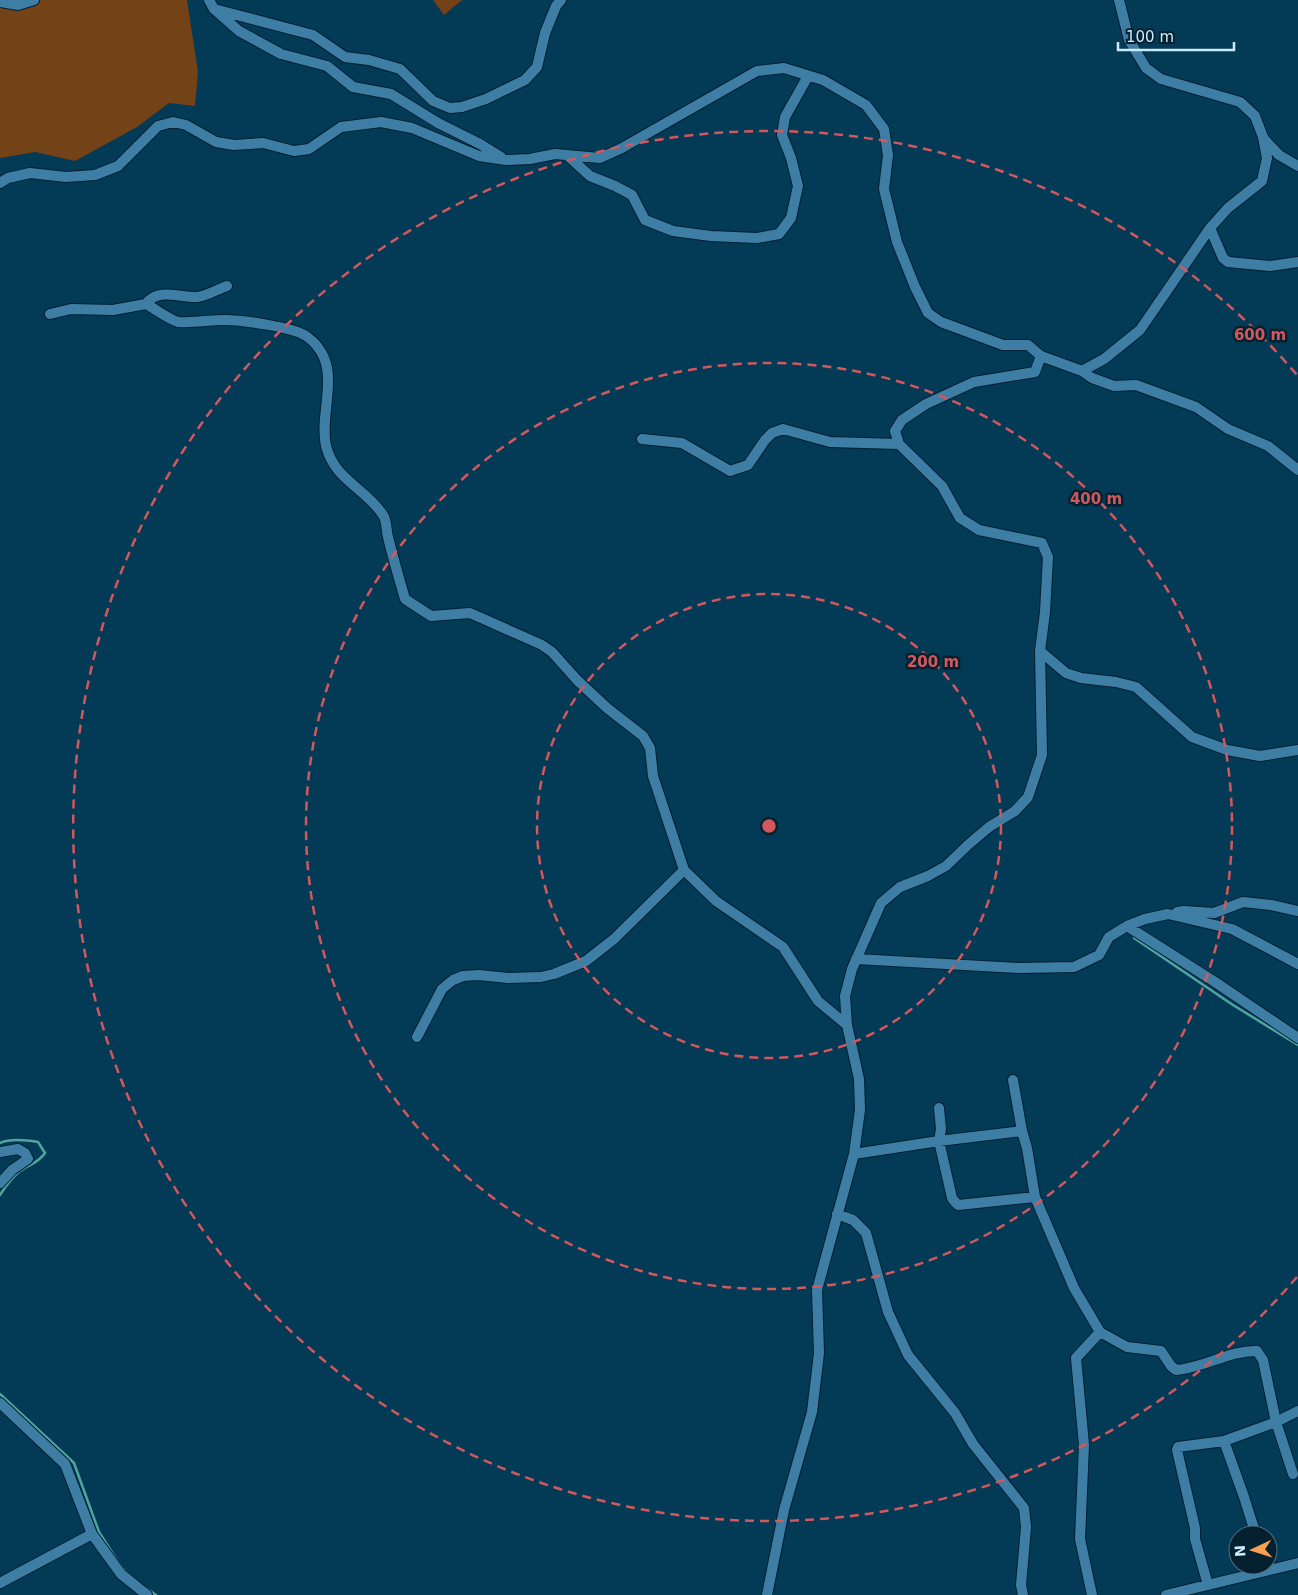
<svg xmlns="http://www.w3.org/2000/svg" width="1298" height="1595" font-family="'DejaVu Sans',sans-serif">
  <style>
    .green { fill: #734217 }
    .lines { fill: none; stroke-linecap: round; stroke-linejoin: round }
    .stream { stroke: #51a59f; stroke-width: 2.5 }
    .minor-casing { stroke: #002033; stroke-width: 12 }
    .minor { stroke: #3f7ea4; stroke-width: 10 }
    .ring { fill: none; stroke: #d3585e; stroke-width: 2.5; stroke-dasharray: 9 6 }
    .centre { fill: #d3585e; stroke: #05202f; stroke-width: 2.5 }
    .ring-label { font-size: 15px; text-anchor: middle; font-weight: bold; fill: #d3585e; stroke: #05202f; stroke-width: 5; stroke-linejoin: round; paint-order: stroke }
  </style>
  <rect width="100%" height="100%" fill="#033a55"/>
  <path class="green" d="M0,0H187L198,72L195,106L169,103L137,127L75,161L35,152L0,158Z
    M433,0H462L444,15Z"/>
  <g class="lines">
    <path class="stream" d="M1134,938L1233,1005L1298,1045
      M0,1143C11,1138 26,1140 38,1142L45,1153C38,1163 32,1163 22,1170C13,1175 6,1186 0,1195
      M0,1394L74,1463L99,1532L120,1565L128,1574
      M146,1588L156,1595"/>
    <defs>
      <path id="minor" d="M209,0L214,9L239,31L281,54L327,66L353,87L391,94L438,123L480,144L501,157
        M0,2L18,5L34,0
        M214,9L313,35L345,57L369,60L400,69L433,101L450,108L462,107L486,99L525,80L537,67L545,33L556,6L561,0
        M1263,138L1279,155L1298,166
        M567,155L590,176L615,186L632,195L645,220L673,231L711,236L757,238L779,234L791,218L798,186L791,158L782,135L785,117L808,76
        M0,183L8,178L30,173L66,177L95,175L118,166L158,126L173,122L186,125L216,142L234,145L263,143L294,151L309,149L341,127L381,122L412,128L479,156L506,160L530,159L555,154L600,158L622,148L757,71L784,68L823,80L866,105L884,129L888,155L884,189L897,242L915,287L928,313L941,322L1003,345H1028L1041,356L1035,372L974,382L926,404L902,420L895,431L899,444L942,486L960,518L979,530L1042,543L1048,557L1045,612L1040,651L1042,755L1028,797L1015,811L989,827L969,844L946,866L928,876L900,887L881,903L852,969L845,996L847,1025L859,1079L860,1110L854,1154L817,1290L819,1353L812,1412L784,1510L767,1595
        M1210,228L1223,258L1228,262L1270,266L1298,262
        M146,304C158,287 180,298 197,297C207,296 218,289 227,286
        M50,314L71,309L113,310L146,304C154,308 171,321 179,322C194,323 210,320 225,320C241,320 293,327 306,336C346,364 318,409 326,446C335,481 366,488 383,515C387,520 386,530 388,537C393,558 399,578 405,599L431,616L470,613L542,645L552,652L577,680L607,708L643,736L650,748L653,776L684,870L716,901L783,947L818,1001L847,1025
        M1041,356L1082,371L1092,378L1114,386L1136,385L1196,407L1228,429L1268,446L1298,470
        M1082,371L1104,359L1140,330L1210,228L1228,208L1262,181L1267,158L1263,137L1255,116L1240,102L1161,79L1146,68L1129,40L1119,0
        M642,439L682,443L730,471L748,465L765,440L772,433L783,429L830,442L899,444
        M1040,651L1066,673L1081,678L1116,682L1136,687L1192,737L1227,750L1260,756L1298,750
        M1177,912L1184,911L1214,913L1243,902L1271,905L1298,911
        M1127,926L1215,982L1298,1038
        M856,959L1020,968L1074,967L1099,955L1109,937L1127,926L1145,919L1168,914L1232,929L1298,964
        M417,1037L442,989L453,980L463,976L479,975L508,978L541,977L554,974L586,961L614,939L684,870
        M1013,1080L1022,1131L1027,1148L1035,1197L1074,1288L1100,1332L1127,1347L1161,1351L1171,1366L1176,1370C1204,1368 1230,1350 1257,1351L1263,1360L1276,1422L1293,1474
        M939,1108L941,1129L939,1141L952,1198L955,1202L958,1205L1035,1197
        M0,1152L18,1149L25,1153L28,1159L12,1170L0,1183
        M854,1154L939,1141L1022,1131
        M837,1214L853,1220L866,1233L888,1312L908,1355L955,1413L973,1444L1024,1508L1026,1527L1021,1585L1023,1595
        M0,1403L65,1464L92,1534L121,1574L147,1595
        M1224,1441L1244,1497L1256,1535
        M0,1583L92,1534
        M1208,1585L1195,1539V1528L1177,1450L1178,1447L1224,1441L1276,1422L1298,1411
        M1092,1595L1080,1539L1084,1445L1076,1358L1100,1332
        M1166,1595L1298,1563"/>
    </defs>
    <use href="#minor" class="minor-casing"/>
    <use href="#minor" class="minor"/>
  </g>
  <g class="ring">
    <circle cx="769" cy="826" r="232"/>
    <circle cx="769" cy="826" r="463"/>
    <path d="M1297 1277A695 695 0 1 1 1297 375"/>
  </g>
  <circle cx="769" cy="826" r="8" class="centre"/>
  <g class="ring-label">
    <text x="1260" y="340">600 m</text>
    <text x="1096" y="504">400 m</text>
    <text x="933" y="667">200 m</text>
  </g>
  <g transform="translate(1253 1550) rotate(266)"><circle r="24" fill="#05202f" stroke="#547182"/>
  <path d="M0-4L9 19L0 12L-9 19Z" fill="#fb9e51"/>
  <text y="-8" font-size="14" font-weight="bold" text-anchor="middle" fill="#caeaff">N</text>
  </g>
  <path d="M1118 42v8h116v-8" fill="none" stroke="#caeaff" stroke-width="2.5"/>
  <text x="1126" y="42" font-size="15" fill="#caeaff" stroke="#05202f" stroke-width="4" paint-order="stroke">100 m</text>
</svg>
